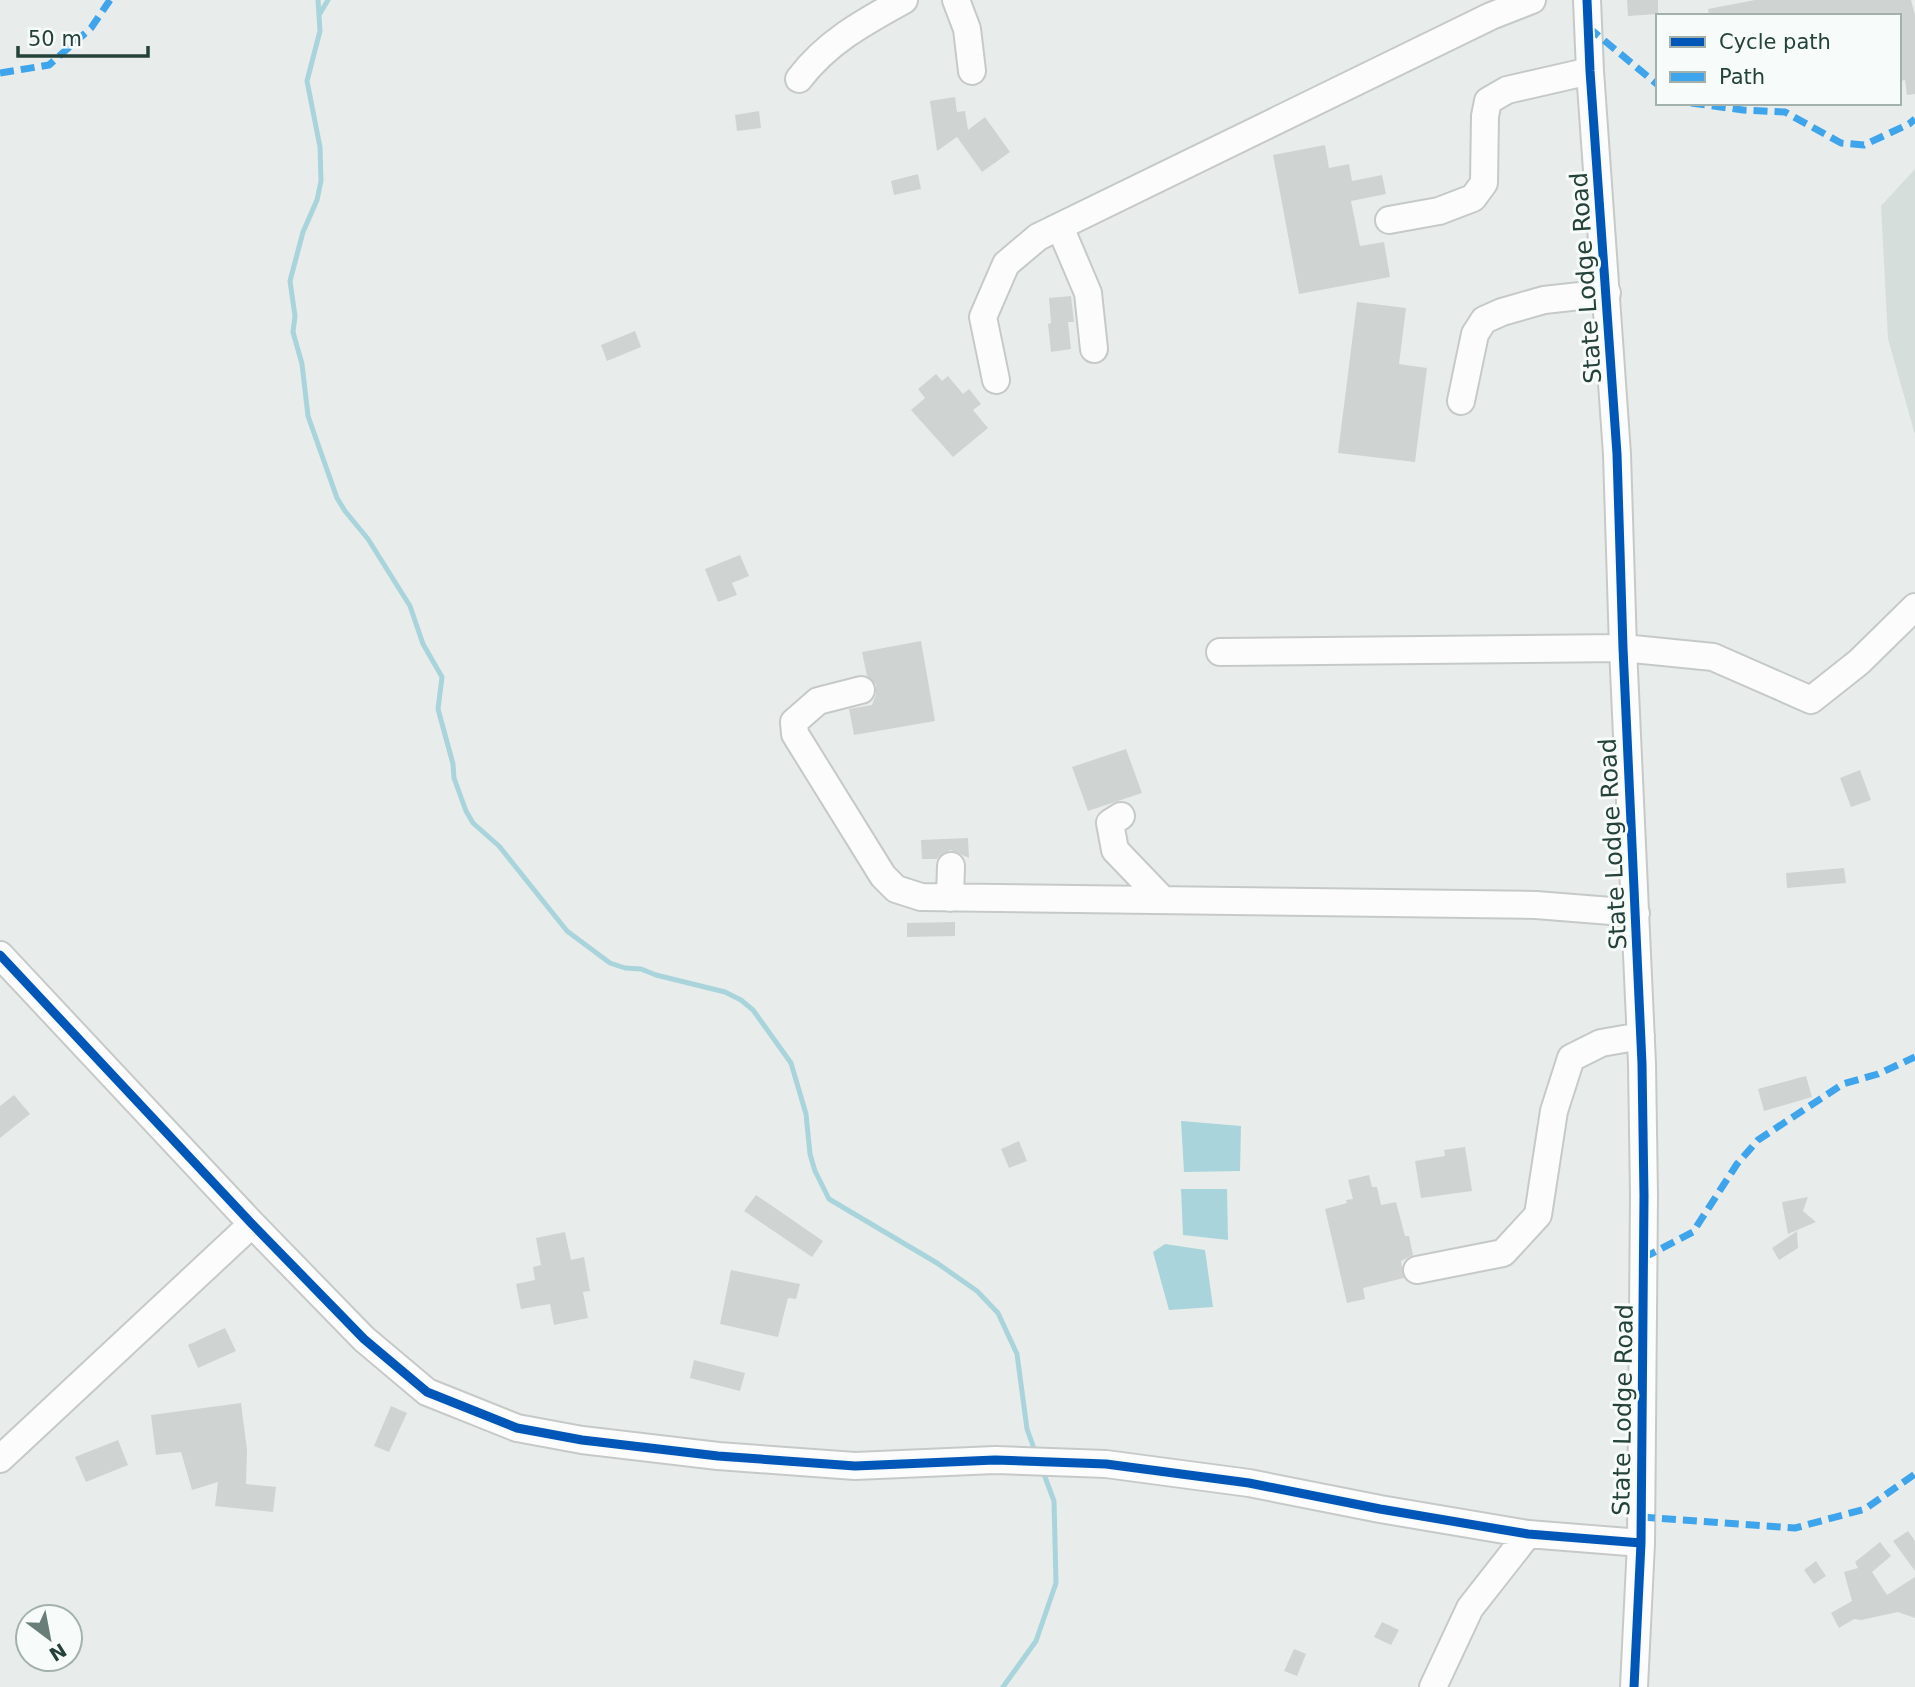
<svg xmlns="http://www.w3.org/2000/svg" width="1915" height="1687" font-family="'DejaVu Sans',sans-serif">
  <style>
    .built { fill: #d6dedb }
    .water { fill: #a9d4db }
    .lines { fill: none; stroke-linecap: round; stroke-linejoin: round }
    .stream { stroke: #a9d4db; stroke-width: 5 }
    .building { fill: #cfd4d2 }
    .minor-casing { stroke: #c5cac8; stroke-width: 30 }
    .minor { stroke: #fcfcfc; stroke-width: 26 }
    .quiet { stroke: #3ea4ec; stroke-width: 7; stroke-dasharray: 14 7; stroke-linecap: butt }
    .cycleway-casing { stroke: #f7fbf9; stroke-width: 13 }
    .cycleway { stroke: #0057b8; stroke-width: 9 }
    .labels { text-anchor: middle; stroke-width: 6; stroke-linejoin: round; paint-order: stroke }
    .street-label { font-size: 24px; fill: #24423a; stroke: #f7fbf9 }
  </style>
  <rect width="100%" height="100%" fill="#e8edeb"/>
  <path class="built" d="M1915,169V435L1888,339L1881,206Z"/>
  <path class="water" d="M1181,1121L1241,1126L1240,1171L1184,1172Z
    M1181,1189H1227L1228,1240L1183,1235Z
    M1165,1244L1205,1250L1213,1307L1169,1310L1153,1252Z"/>
  <g class="lines">
    <path class="stream" d="M318,0L320,31L307,81L320,147L321,181L317,200L303,232L290,281L295,316L293,332L302,364L308,416L337,498L345,511L368,539L410,606L423,644L442,677L438,709L453,764L454,778L466,811L473,823L499,846L567,931L610,963L625,968L641,969L656,975L725,992L741,1000L753,1010L791,1063L806,1114L810,1154L815,1171L829,1199L937,1263L977,1291L998,1313L1017,1354L1027,1429L1036,1454
      M319,15L328,0
      M1003,1687L1036,1641L1056,1583L1054,1501L1042,1469"/>
  </g>
  <path class="building" d="M1627,0H1658V14L1628,16Z
    M1755,0H1911L1915,15V94L1907,95L1905,80L1899,81V66H1902L1899,45V16H1709L1708,9Z
    M955,97L957,112L965,111L968,130L985,117L1010,152L982,172L957,137L937,151L930,101Z
    M759,111L761,128L737,131L735,115Z
    M1325,145L1329,168L1349,164L1352,181L1382,175L1386,194L1351,201L1360,246L1384,242L1390,277L1299,294L1273,155Z
    M918,174L921,189L894,195L891,181Z
    M1071,296L1074,322H1068L1071,349L1051,352L1048,324L1051,323L1049,298Z
    M1357,302L1406,308L1399,364L1427,368L1415,462L1338,453Z
    M635,331L641,347L607,361L601,345Z
    M936,374L942,381L948,376L963,394L969,389L981,404L973,410L988,428L953,457L911,410L925,398L918,389Z
    M740,555L749,576L732,583L737,595L718,602L705,569Z
    M921,641L935,721L854,735L849,709L872,705L876,694V685L867,676L862,652Z
    M1126,749L1142,793L1088,811L1072,767Z
    M1860,770L1871,800L1851,807L1840,778Z
    M968,838L969,858L951,850L943,853L937,859H922L921,840Z
    M1844,868L1846,883L1787,888L1786,873Z
    M955,922V936L907,937V923Z
    M1806,1076L1812,1097L1764,1111L1758,1089Z
    M14,1095L30,1114L0,1138V1106Z
    M1019,1141L1027,1161L1009,1168L1001,1149Z
    M1465,1147L1472,1191L1421,1198L1415,1161L1445,1156L1444,1150Z
    M1369,1175L1372,1187H1377L1381,1205L1396,1202L1405,1236H1409L1413,1255L1401,1261L1404,1278L1363,1288L1365,1299L1347,1303L1325,1209L1347,1203L1346,1200L1353,1199L1348,1180Z
    M756,1195L823,1241L812,1257L744,1211Z
    M1808,1197L1803,1211L1816,1222L1788,1234L1782,1202Z
    M1797,1231L1798,1248L1779,1260L1772,1248Z
    M565,1232L571,1260L584,1257L590,1291L583,1292L588,1318L554,1325L550,1304L521,1309L516,1284L535,1280L533,1267L541,1265L536,1238Z
    M731,1270L800,1284L796,1299L788,1298L778,1337L720,1324Z
    M225,1328L236,1351L198,1368L188,1345Z
    M694,1360L745,1373L740,1391L690,1378Z
    M241,1403L247,1450L246,1484L276,1487L273,1512L215,1506L218,1482L192,1490L181,1452L156,1455L151,1415Z
    M391,1406L407,1413L389,1452L374,1446Z
    M118,1440L128,1465L86,1482L75,1457Z
    M1908,1531L1915,1541V1571L1893,1541Z
    M1880,1542L1891,1556L1872,1572L1887,1595L1915,1577V1618L1898,1612L1861,1620L1854,1619L1839,1628L1831,1613L1852,1601L1844,1572L1858,1568L1855,1562Z
    M1816,1561L1826,1576L1814,1584L1804,1570Z
    M1382,1622L1399,1630L1391,1645L1374,1637Z
    M1294,1649L1306,1654L1297,1676L1284,1671Z"/>
  <g class="lines">
    <defs>
      <path id="minor" d="M956,0L967,29L972,71
        M1587,0L1590,71L1617,454L1623,648L1642,1064L1644,1196L1641,1543L1634,1687
        M799,79C827,42 864,22 904,0
        M1389,220L1439,211L1473,198L1484,183L1485,116L1488,101L1507,90L1590,71
        M1060,227L1088,293L1094,349
        M996,380L983,317L1006,264L1038,237L1491,16L1532,0
        M1461,401L1475,334L1484,320L1502,312L1544,300L1607,293
        M1220,652L1623,648L1713,657L1811,700L1859,662L1915,607
        M861,690L818,701L794,722L795,734L883,876L896,889L921,897L1536,905L1636,913
        M1121,816L1110,823L1115,850L1162,899
        M950,898L951,866
        M0,955L252,1224L364,1339L427,1392L517,1428L582,1440L718,1456L855,1466L995,1460L1106,1464L1249,1483L1380,1509L1528,1534L1641,1543
        M1417,1270L1503,1253L1538,1215L1554,1111L1571,1058L1601,1043L1641,1036
        M0,1459L252,1224
        M1433,1687L1470,1608L1528,1534"/>
    </defs>
    <use href="#minor" class="minor-casing"/>
    <use href="#minor" class="minor"/>
    <path class="quiet" d="M1588,27L1658,85
      M0,73L49,65L91,28L110,0
      M1691,103L1743,110L1785,112L1841,143L1864,145L1909,124L1915,119
      M1643,1258L1693,1232L1737,1164L1758,1140L1843,1084L1878,1074L1915,1057
      M1641,1517L1795,1528L1865,1509L1915,1474"/>
    <defs>
      <path id="cycleway" d="M1587,0L1590,71L1617,454L1623,648L1642,1064L1644,1196L1641,1543L1634,1687
        M0,955L252,1224L364,1339L427,1392L517,1428L582,1440L718,1456L855,1466L995,1460L1106,1464L1249,1483L1380,1509L1528,1534L1641,1543"/>
    </defs>
    <use href="#cycleway" class="cycleway-casing"/>
    <use href="#cycleway" class="cycleway"/>
  </g>
  <g class="labels">
    <g class="street-label">
      <text transform="translate(1586 278) rotate(-94)" y="8">State Lodge Road</text>
      <text transform="translate(1613 844) rotate(-93)" y="8">State Lodge Road</text>
      <text transform="translate(1623 1410) rotate(-89)" y="8">State Lodge Road</text>
    </g>
  </g>
  <rect x="1656" y="14" width="245" height="91" fill="#f7fbf9" stroke="#a3b1ad" stroke-width="2"/>
  <rect x="1670" y="37" width="35" height="10" fill="#0057b8" stroke="#a3b1ad" stroke-width="2"/>
  <text x="1719" y="49" font-size="21" fill="#24423a">Cycle path</text>
  <rect x="1670" y="72" width="35" height="10" fill="#3ea4ec" stroke="#a3b1ad" stroke-width="2"/>
  <text x="1719" y="84" font-size="21" fill="#24423a">Path</text>
  <g transform="translate(49 1638) rotate(148)"><circle r="33" fill="#f7fbf9" stroke="#a3b1ad" stroke-width="2"/>
  <path d="M0-5L12 26L0 18L-12 26Z" fill="#697e78"/>
  <text y="-10" font-size="19" font-weight="bold" text-anchor="middle" fill="#24423a">N</text>
  </g>
  <path d="M18 46v10h130v-10" fill="none" stroke="#24423a" stroke-width="3.5"/>
  <text x="28" y="46" font-size="21" fill="#24423a" stroke="#f7fbf9" stroke-width="5" paint-order="stroke">50 m</text>
</svg>
